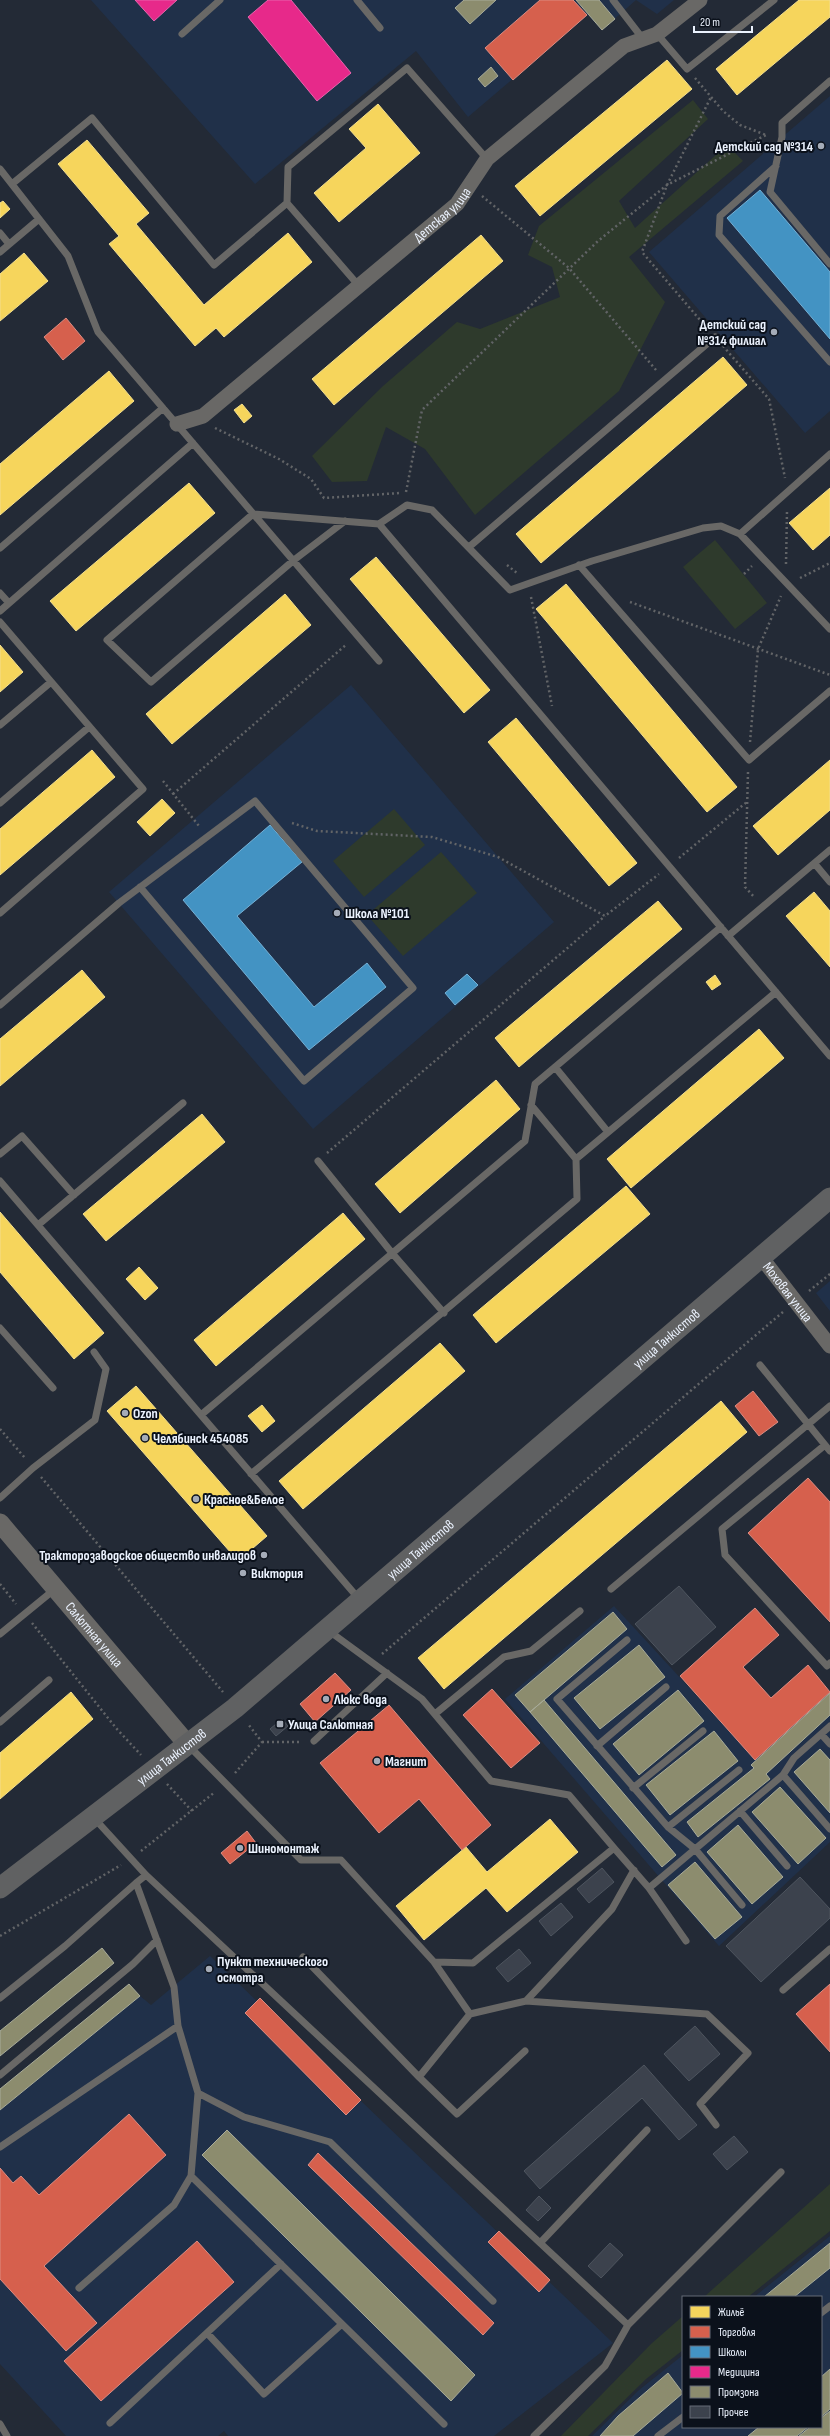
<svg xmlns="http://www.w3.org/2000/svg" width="830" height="2436" font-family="'Sofia Sans Condensed',sans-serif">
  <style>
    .built { fill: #203049 }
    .green { fill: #2e3a2c }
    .homes { fill: #f6d55c; stroke: #f3de8d }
    .shops { fill: #d6604d; stroke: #dc8c82 }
    .schools { fill: #4393c3; stroke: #75b0d5 }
    .health { fill: #e7298a; stroke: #e865ad }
    .industry { fill: #8c8c6e; stroke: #a8ab99 }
    .building { fill: #3c424d; stroke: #4e555f }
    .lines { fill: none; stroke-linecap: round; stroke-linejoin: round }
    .path { stroke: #626467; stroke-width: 2.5; stroke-dasharray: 2 3; stroke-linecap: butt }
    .service { stroke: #696866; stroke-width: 7 }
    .minor { stroke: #696866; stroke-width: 15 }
    .tertiary { stroke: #696866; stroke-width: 19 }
    .secondary { stroke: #606162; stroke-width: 21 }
    .poi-dot { fill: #a5acb8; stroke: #0b111b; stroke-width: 1.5 }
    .labels { text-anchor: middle; stroke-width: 4; stroke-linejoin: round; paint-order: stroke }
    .poi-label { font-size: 14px; font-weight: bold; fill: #ebf2fe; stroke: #0b111b; text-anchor: start }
    .street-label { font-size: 14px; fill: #ebf2fe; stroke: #0b111b }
  </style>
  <rect width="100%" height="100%" fill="#232a36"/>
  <path class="built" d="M91,0H636L602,30L588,15L468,117L416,51L255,184Z
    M636,0H674L657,14Z
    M830,96V411L805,433L649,252Z
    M351,685L554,922L313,1129L109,892Z
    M830,1281V1311L816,1293Z
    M614,1606L755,1759L830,1692V1842L719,1946L505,1699Z
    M210,1956L613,2343L494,2436H228L224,2431L218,2436H66L0,2364V2110L140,1996L151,2005Z
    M830,2236V2436H592L639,2390L683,2355V2427H821V2297H754Z"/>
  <path class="green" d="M693,100L708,119L619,201L635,228L727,145L743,161L629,257L665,302L619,391L475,515L425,449L386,427L367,481L332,482L312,456L383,386L457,322L480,329L560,297L552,267L528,255L539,226Z
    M715,540L767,603L735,629L683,567Z
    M394,809L425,845L364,897L333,861Z
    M441,852L477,893L403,956L367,915Z
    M830,2184V2231L748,2297H704Z
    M683,2316V2350L646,2379L588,2436H561L651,2344Z"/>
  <path class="homes" d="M799,0H830V17L737,95L716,69Z
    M667,60L692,89L540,216L515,186Z
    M378,104L420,153L339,222L314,193L366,148L349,129Z
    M87,140L149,213L136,224L204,305L288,233L312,262L224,337L216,328L195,346L109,244L119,236L58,164Z
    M3,201L10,209L0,218V203Z
    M481,235L503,261L334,405L312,379Z
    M24,253L48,281L0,321V274Z
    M723,357L747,385L541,563L516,534Z
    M109,371L134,401L0,515V464Z
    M242,404L252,416L244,423L234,410Z
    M189,483L215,513L76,631L50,601Z
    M830,488V535L813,550L789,523Z
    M376,557L490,690L464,713L350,579Z
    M566,584L737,787L707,812L536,609Z
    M285,594L311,625L172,744L146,714Z
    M0,645L23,672L0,692Z
    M516,718L637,863L609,886L488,742Z
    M92,750L115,777L0,875V829Z
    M830,760V810L778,855L753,826Z
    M162,799L175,813L150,836L137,822Z
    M814,892L830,911V967L786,916Z
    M658,901L682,929L519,1067L495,1038Z
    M82,970L105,997L0,1086V1039Z
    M715,975L721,984L712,990L706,982Z
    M759,1029L784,1058L631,1188L607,1159Z
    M496,1080L520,1109L400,1213L375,1184Z
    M202,1114L225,1142L106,1241L83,1214Z
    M626,1186L650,1214L496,1343L473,1315Z
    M0,1212L104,1333L74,1359L0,1272Z
    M343,1213L365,1239L216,1366L194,1340Z
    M139,1267L158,1288L145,1300L126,1279Z
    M440,1343L465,1371L303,1509L279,1481Z
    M136,1386L267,1536L238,1561L107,1411Z
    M721,1401L747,1432L444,1689L418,1658Z
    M262,1405L275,1421L262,1432L248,1416Z
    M71,1692L93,1719L0,1799V1753Z
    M550,1819L578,1852L507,1912L486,1888L424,1940L396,1906L466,1847L487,1872Z"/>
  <path class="shops" d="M540,0H573L587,15L513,80L485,48Z
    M66,318L85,341L63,360L44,337Z
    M753,1391L778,1422L759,1436L735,1406Z
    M808,1478L830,1502V1622L748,1533Z
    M755,1608L779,1635L743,1667L771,1698L808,1665L830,1692L755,1760L680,1676Z
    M335,1673L351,1690L315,1722L300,1704Z
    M492,1689L540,1743L511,1768L463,1715Z
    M389,1705L491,1825L462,1850L419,1799L379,1833L320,1763Z
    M247,1831L256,1843L230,1864L221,1853Z
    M830,1984V2052L796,2014Z
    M260,1998L361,2100L346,2115L245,2013Z
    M129,2114L166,2155L44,2266L97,2323L66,2351L0,2279V2168L13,2183L21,2176L39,2195Z
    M318,2153L494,2323L483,2335L308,2165Z
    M499,2231L550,2280L539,2292L488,2242Z
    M197,2241L234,2282L101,2401L64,2361Z"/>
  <path class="schools" d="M760,190L830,272V339L727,218Z
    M270,825L302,862L237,916L314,1007L367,963L386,987L309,1050L183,900Z
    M467,974L478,985L455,1005L445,993Z"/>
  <path class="health" d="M135,0H177L154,21Z
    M268,0H291L351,73L317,101L248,17Z"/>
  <path class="industry" d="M464,0H496L470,24L455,8Z
    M576,0H599L615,19L602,30Z
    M491,67L498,76L485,87L478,79Z
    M613,1612L627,1629L530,1712L515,1695Z
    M639,1645L665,1677L600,1729L574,1698Z
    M678,1690L704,1721L639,1775L613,1744Z
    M830,1693V1715L766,1774L770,1779L698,1837L687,1822L754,1768L751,1765Z
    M544,1700L676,1855L662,1867L530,1712Z
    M714,1731L738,1761L670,1815L646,1785Z
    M820,1749L830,1760V1813L794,1772Z
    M780,1787L826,1838L798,1864L752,1812Z
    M738,1825L783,1877L752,1904L707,1852Z
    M695,1862L742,1917L715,1939L668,1885Z
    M102,1948L114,1963L0,2056V2031Z
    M129,1984L140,1996L0,2110V2089Z
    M227,2130L475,2375L451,2401L202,2155Z
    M830,2243V2268L794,2297H764Z
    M830,2369V2409L821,2417V2377Z
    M668,2373L683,2393L633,2436H600L618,2416Z
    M830,2411V2436H799L810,2427H821V2418Z
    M759,2427H808L797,2436H748Z"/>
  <path class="building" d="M679,1586L716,1627L672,1665L635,1624Z
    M282,1719L288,1726L276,1736L270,1729Z
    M602,1868L614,1882L589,1903L577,1889Z
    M800,1877L830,1909V1918L761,1982L726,1946Z
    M561,1903L573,1917L551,1936L539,1921Z
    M519,1949L531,1963L508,1982L496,1968Z
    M695,2026L720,2054L689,2081L664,2054Z
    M644,2065L697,2125L679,2140L642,2098L540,2189L524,2171Z
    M734,2136L748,2152L727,2170L713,2154Z
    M539,2196L551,2208L538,2221L526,2210Z
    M610,2243L623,2255L601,2278L588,2266Z"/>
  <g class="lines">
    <path class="path" d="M695,78L723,111L740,125L766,135
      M482,196L569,268L656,370
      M706,327L642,252L667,185L711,97
      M723,346L769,399L785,478
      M215,428L279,459L311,479L324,498L400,493
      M406,492L422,410L598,241L667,185L766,135
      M786,564L787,511
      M507,565L517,573
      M744,574L752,566
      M800,578L830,563
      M531,597L552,706
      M630,602L830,675
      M750,742L758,649L781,596
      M748,772L745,887L755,898
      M163,781L199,826
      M173,794L347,644
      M292,823L317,831L432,837L498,857L605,916L659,874
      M679,858L748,801
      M327,1153L605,916
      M809,1291L830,1274
      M0,1429L25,1458
      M41,1477L223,1692
      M0,1584L16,1604
      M32,1623L116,1728L141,1755
      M382,1654L783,1312
      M262,1742H302
      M235,1773L262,1742L248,1724
      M167,1784L192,1811
      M141,1851L215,1792
      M0,1936L121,1865"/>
    <path class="service" d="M357,0L380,28
      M613,0L643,39
      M182,34L220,0
      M657,34L687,69L774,0
      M830,81L782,123V137L770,192L830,264
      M776,166L720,216L719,235L830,362
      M0,169L68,256L98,332L379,661
      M12,184L92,118L214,265L287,203L288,167L407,68L487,159
      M287,203L359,286
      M0,233L9,244
      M0,252L39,219
      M345,521L294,560L151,682L107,640L253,514L379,524L407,505L432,510L510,590L592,561L703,528L721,526L740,534L830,629
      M379,524L830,1056
      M740,534L830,454
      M469,547L715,337
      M0,548L163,408
      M579,565L749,760L830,691
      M0,593L9,603
      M0,611L193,443
      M0,622L143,789L0,913
      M0,725L51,682
      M0,803L89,727
      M815,864L830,882
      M728,936L830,850
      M0,1005L119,903L255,801L413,988L304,1081L140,887
      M555,1067L608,1132
      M531,1105L576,1159
      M0,1154L22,1136L74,1195
      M318,1161L392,1253L444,1313
      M0,1181L359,1599
      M38,1225L183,1103
      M0,1328L53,1388
      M760,1365L830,1451
      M201,1415L525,1141L535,1084L721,927
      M825,1445L722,1529L725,1555L827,1666L830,1663
      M251,1474L577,1199L576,1159L776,992
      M0,1498L33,1468L95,1420L106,1369L94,1352
      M611,1589L830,1406
      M329,1631L422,1699L491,1781L569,1795L614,1848
      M0,1634L55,1589
      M627,1640L557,1699L668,1827L695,1849L742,1905
      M435,1714L504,1657L531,1651L580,1611
      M0,1722L49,1680
      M821,1734L830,1744
      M314,1741L387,1673
      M188,1745L301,1860H341L434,1962L473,1963L614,1848L649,1888L783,1775L794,1758L830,1726
      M597,1746L666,1687
      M783,1775L830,1829
      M633,1788L703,1731
      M740,1811L787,1866
      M94,1818L146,1875L628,2325L605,2366L534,2436
      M668,1827L739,1770
      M146,1875L136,1883L174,1987L178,2026L198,2093L191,2176L444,2424
      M649,1888L686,1941
      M303,1957L419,2077L470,2014L434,1962
      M783,1990L830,1949
      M0,1998L65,1946L136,1883
      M526,2001L707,2014L748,2053L700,2104L716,2125
      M470,2014L526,2001L612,1909L634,1870
      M0,2075L133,1964L157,1940
      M419,2077L457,2114L525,2051
      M198,2093L244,2117L330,2142L493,2301
      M0,2147L178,2026
      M541,2242L647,2130
      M79,2288L174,2205L191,2176
      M821,2313L830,2306
      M628,2325L781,2172
      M207,2333L264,2394L342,2324
      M110,2423L281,2264
      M0,2424L7,2436
      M658,2436L683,2417"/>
    <g class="minor">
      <path id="s1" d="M177,424L203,416L457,204L487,159L624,46L657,34L700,0"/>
      <path id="s2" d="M761,1257L830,1346"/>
    </g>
    <path class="tertiary" id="s3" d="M0,1523L188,1745"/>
    <path class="secondary" id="s4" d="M0,1888L235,1708L830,1198"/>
  </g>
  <g class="poi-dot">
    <circle cx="821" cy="146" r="4"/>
    <circle cx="774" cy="332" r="4"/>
    <circle cx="337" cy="913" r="4"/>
    <circle cx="125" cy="1413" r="4"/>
    <circle cx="145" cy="1438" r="4"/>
    <circle cx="196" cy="1499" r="4"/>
    <circle cx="264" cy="1555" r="4"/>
    <circle cx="243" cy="1573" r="4"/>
    <circle cx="326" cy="1699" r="4"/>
    <rect x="276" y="1720" width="8" height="8" rx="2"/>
    <circle cx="377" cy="1761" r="4"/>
    <circle cx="240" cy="1848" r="4"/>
    <circle cx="209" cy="1969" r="4"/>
  </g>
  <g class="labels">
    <g class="poi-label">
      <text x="813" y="151" text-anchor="end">Детский сад №314</text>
      <text x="766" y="329" text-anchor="end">Детский сад<tspan x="766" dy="16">№314 филиал</tspan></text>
      <text x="345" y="918">Школа №101</text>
      <text x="133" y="1418">Ozon</text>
      <text x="153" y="1443">Челябинск 454085</text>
      <text x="204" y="1504">Красное&amp;Белое</text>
      <text x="256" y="1560" text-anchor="end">Тракторозаводское общество инвалидов</text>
      <text x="251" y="1578">Виктория</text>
      <text x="334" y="1704">Люкс вода</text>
      <text x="288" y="1729">Улица Салютная</text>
      <text x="385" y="1766">Магнит</text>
      <text x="248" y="1853">Шиномонтаж</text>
      <text x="217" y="1966">Пункт технического<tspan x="217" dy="16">осмотра</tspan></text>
    </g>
    <g class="street-label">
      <text dy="5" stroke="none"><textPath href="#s1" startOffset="340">Детская улица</textPath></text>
      <text dy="5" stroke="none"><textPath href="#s2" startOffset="44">Моховая улица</textPath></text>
      <text dy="5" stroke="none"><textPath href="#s4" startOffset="864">улица Танкистов</textPath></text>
      <text dy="5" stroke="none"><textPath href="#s4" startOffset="540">улица Танкистов</textPath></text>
      <text dy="5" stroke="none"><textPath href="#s3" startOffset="146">Салютная улица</textPath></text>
      <text dy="5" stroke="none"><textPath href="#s4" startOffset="216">улица Танкистов</textPath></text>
    </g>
  </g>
  <rect x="682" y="2296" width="140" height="132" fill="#0b111b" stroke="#656b76"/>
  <rect x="690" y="2306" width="20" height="12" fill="#f6d55c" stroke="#656b76"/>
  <text x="718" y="2316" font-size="12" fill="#ebf2fe">Жильё</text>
  <rect x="690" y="2326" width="20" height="12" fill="#d6604d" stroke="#656b76"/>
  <text x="718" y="2336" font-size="12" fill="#ebf2fe">Торговля</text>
  <rect x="690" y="2346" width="20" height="12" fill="#4393c3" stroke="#656b76"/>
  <text x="718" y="2356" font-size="12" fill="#ebf2fe">Школы</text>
  <rect x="690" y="2366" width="20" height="12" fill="#e7298a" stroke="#656b76"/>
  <text x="718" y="2376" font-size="12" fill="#ebf2fe">Медицина</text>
  <rect x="690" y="2386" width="20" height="12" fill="#8c8c6e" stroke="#656b76"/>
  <text x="718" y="2396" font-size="12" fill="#ebf2fe">Промзона</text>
  <rect x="690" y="2406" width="20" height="12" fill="#3c424d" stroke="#656b76"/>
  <text x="718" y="2416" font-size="12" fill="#ebf2fe">Прочее</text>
  <path d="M694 26v6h58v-6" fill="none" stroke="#ebf2fe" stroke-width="2"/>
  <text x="700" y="26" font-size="12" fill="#ebf2fe" stroke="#0b111b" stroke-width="3" paint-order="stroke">20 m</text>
</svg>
